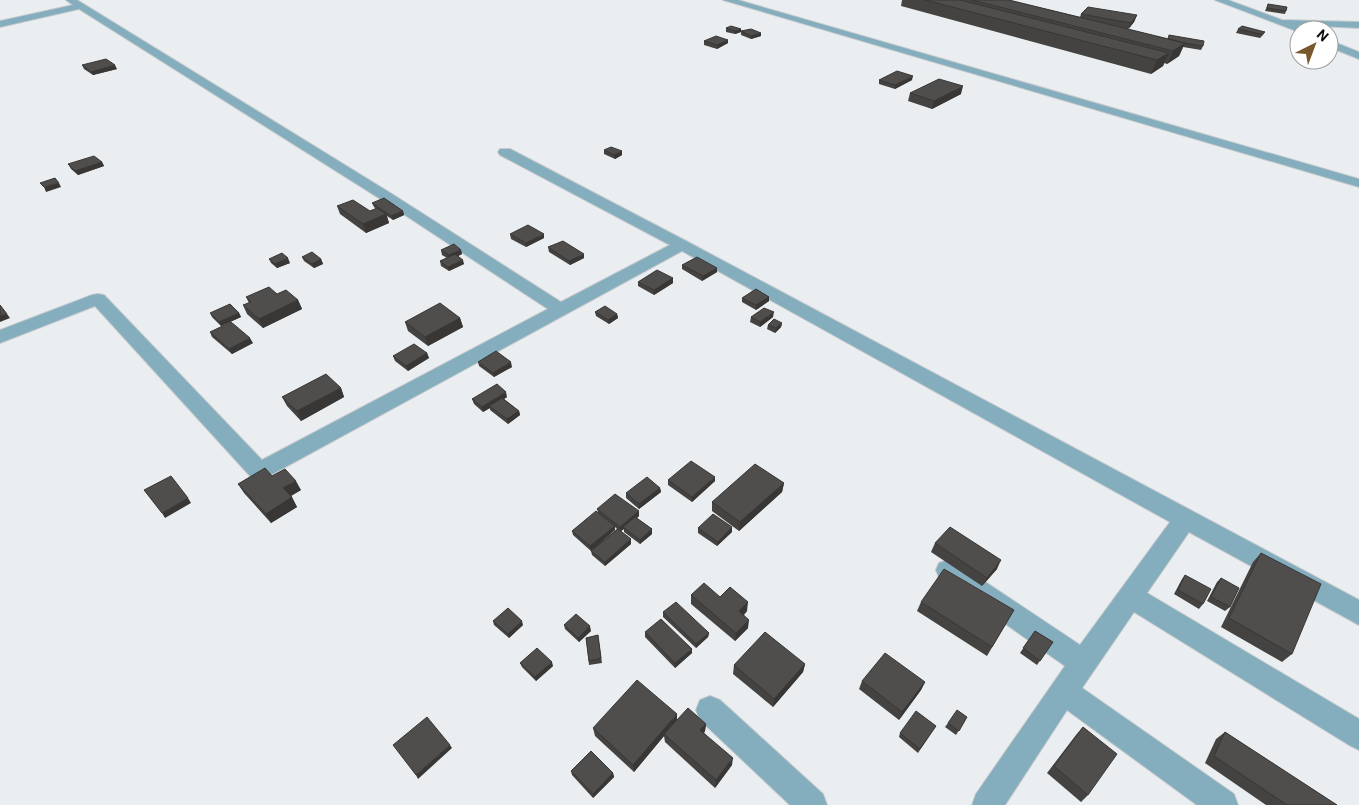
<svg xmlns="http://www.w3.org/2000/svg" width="1359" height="805" font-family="Roboto,sans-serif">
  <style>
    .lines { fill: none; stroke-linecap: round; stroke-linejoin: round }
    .street-casing { stroke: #c6cacc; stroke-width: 2 }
    .street { fill: #84adbe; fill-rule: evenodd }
    .wall { fill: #454341 }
    .shaded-wall { fill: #383735 }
    .building { fill: #504e4c; stroke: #383735 }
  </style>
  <rect width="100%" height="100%" fill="#eaeef0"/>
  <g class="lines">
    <defs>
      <path id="street" d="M66,0H77L392,194L561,302L670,245L500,155L498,152L500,149H510L688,242L1359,600V625L1189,532L1147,593L1359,719V750L1349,745L1134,612L1082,688L1234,794L1238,805H1197L1067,710L1005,805H972L976,794L1065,666L939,577L936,570L939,563L948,560L957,563L1080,645L1170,522L682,251L267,477L259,479L251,477L95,306L0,343V330L92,295L98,294L104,295L262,460L548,309L382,200L79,9L0,27V21L73,5Z
        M723,0H738L1359,179V187Z
        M1215,0H1228L1282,20L1359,22V28L1298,25L1306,30H1299V32Z
        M1329,40L1359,52V59L1329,47Z
        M710,696L720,700L823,794L827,805H790L700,720L696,710L700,700Z"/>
    </defs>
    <use href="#street" class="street-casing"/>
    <use href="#street" class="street"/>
  </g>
  <path class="wall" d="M902,0H1009L1080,17L1081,14L1137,15L1134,22L1128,29L1168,39L1203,46L1201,50L1183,47L1179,56L1167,64L1164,63L1163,66L1151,74L901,6Z
    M1268,4L1286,11L1285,14L1265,11Z
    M726,28L741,32L735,34L726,32Z
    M1238,29L1265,32L1263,35L1260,38L1236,33Z
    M741,31L761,36L751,39L741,35Z
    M728,40V43L717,49L704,45V41Z
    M82,65L117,69L93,75L84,69Z
    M879,80H912L895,89L879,84Z
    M910,93L961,94L932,109L908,101Z
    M604,150L622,155L615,159L604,154Z
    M102,162L104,166L78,175L71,169L68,164Z
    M372,203L403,211L404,215L393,220L387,216L389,223L366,233L340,214L337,206L370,211L376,209L374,207Z
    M510,234L544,238L526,247L511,239Z
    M548,247L584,258L570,265L549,252Z
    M441,250H461L462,254L458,256L464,264L449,271L441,266L440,261L447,258L442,255Z
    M302,257L321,259L323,264L314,268L304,261Z
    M269,259L290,263L277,268L271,263Z
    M682,265L717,272L702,281L682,269Z
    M673,278V283L654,295L638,286V282Z
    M277,294L298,300L302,309L263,328L247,314L243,305L249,303L246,297Z
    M769,297V301L756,310L742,302V298Z
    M595,312L617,314L618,318L609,324L596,316Z
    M210,313H239L241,317L221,326L212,317Z
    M751,317H773L760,327L750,322Z
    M460,318L463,327L428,346L408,331L405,322Z
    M782,323L781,327L775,333L767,329L768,325Z
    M210,332L253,343L232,354L212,337Z
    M427,353L429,358L408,371L395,361L393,356Z
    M478,362L512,367L494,377L479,366Z
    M341,388L344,397L301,421L287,406L282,397Z
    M507,397L504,399L519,411L520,415L508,424L490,410V408L483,412L474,404L472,399Z
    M272,476L301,490L291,496L297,507L271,523L244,493L238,484Z
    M668,480L715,481L692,502L668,485Z
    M784,483L782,492L739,531L712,511V502Z
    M660,488L661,492L639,509L626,498V493Z
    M597,509L639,511V516L637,518L652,529V534L640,544L624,532V529L621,531L631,544L605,566L592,555L591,551L617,529L615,527V530L591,551L573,535L572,531L598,512Z
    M698,528L732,532L717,546L698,533Z
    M935,543L997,569L982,586L931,552Z
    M1261,553L1292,654L1282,662L1221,627L1253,562Z
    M1185,575L1203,604L1199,609L1174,594L1182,579Z
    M1221,578L1230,607L1225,611L1207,601L1217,582Z
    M691,595L720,597L747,611L744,615L748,628L735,641L691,604Z
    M921,602L1014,610L987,656L917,611Z
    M663,612L709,633L708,637L696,648L663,617Z
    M493,621L523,625L509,638L494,625Z
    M564,625L591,631L579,642L565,629Z
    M1035,631L1053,642L1037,665L1020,653Z
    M645,632L692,653L675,668L645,637Z
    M598,635L602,663L589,665L586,638Z
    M520,663L553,666L536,681L522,667Z
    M805,664L803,672L773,707L733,674L734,665Z
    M862,681L925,682L921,690L899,720L859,689Z
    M967,717L956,735L945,727L948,723Z
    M677,720L706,724L705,731L704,733L732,765L715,788L665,742L664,736L634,772L595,736L593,728Z
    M936,726L918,753L899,737L900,733Z
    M1083,727L1088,795L1081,802L1047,773L1076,735Z
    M1225,732L1337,805H1266L1205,763L1216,739Z
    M571,771L613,773L614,777L593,798L572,775Z"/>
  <path class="shaded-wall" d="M1137,15L1134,22L1128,30L1131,23Z
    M741,29V32L735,34V31Z
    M761,33V36L751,39V36Z
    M728,40V43L717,49V45Z
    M1185,43L1179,56L1167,64L1173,51Z
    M1169,53L1163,66L1151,74L1157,60Z
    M115,65L117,69L93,75L91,72Z
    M913,76L912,80L895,89V85Z
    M963,86L961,94L932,109L934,101Z
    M622,151V155L615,159L614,155Z
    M102,162L104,166L78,175L75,171Z
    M59,183L61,187L46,192L44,187Z
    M403,211L404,215L393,220L391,216Z
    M386,214L389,223L366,233L363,224Z
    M544,234V238L526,247V243Z
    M461,250L462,254L450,260L449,255Z
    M584,254V258L570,265L569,261Z
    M288,258L290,263L277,268L275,264Z
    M321,259L323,264L314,268L312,264Z
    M463,260L464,264L449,271L448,267Z
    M717,268V272L702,281L703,276Z
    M673,278V283L654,295V290Z
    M769,297V301L756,310V305Z
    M298,300L302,309L263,328L259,319Z
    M774,312L773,317L760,327V322Z
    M239,313L241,317L221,326L219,322Z
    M7,314L10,318L0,322V316Z
    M617,314L618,318L609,324L608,320Z
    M460,318L463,327L428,346L425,337Z
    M782,323L781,327L775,333L776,328Z
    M250,338L253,343L232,354L229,349Z
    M427,353L429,358L408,371L406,366Z
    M511,362L512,367L494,377L493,373Z
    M341,388L344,397L301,421L297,411Z
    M506,392L507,397L491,407L489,406L490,408L483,412L482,407Z
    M519,411L520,415L508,424L507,419Z
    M715,477V481L692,502V497Z
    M296,481L301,490L289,497L283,488Z
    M784,483L782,492L739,531L740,522Z
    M660,488L661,492L639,509V504Z
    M292,497L297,507L271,523L266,514Z
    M188,498L191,503L165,518L162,513Z
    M639,511V516L625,528L623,527L624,529L621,531L620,527Z
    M615,526V530L591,551L590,546Z
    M732,527V532L717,546L718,542Z
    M652,529V534L640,544V540Z
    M631,539V544L605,566V562Z
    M1001,560L997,569L982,586L987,578Z
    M748,602L747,611L738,620L739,611Z
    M749,620L748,628L735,641L736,633Z
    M522,621L523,625L509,638L508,634Z
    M590,626L591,631L579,642L578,638Z
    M709,633L708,637L696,648V644Z
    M692,649V653L675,668V663Z
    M552,662L553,666L536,681L535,677Z
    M805,664L803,672L773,707L774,699Z
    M925,682L921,690L899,720L902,712Z
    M677,714V722L664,734V736L634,772L633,765Z
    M706,724L705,731L700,738V730Z
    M450,745L452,748L418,779L416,775Z
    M733,758L732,765L715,788L716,780Z
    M613,773L614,777L593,798V794Z"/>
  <path class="building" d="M925,0H960L1169,53L1157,60Z
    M972,0H1009L1185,43L1173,51Z
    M1268,4L1287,7L1286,11L1267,8Z
    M1088,7L1137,15L1131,23L1081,14Z
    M731,26L741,29L735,31L726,28Z
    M1242,26L1265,32L1261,34L1238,29Z
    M751,29L761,33L751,36L741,31Z
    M1169,35L1204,41L1203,46L1184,43L1168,39Z
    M716,36L728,40L717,45L704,41Z
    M106,59L115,65L91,72L82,65Z
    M897,71L913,76L895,85L879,80Z
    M939,79L963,86L934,101L910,93Z
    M611,147L622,151L614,155L604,150Z
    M94,156L102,162L75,171L68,164Z
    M55,178L59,183L44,187L40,183Z
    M384,198L403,211L391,216L372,203Z
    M353,200L370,211L377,208L386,214L363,224L337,206Z
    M528,225L544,234L526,243L510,234Z
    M563,241L584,254L569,261L548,247Z
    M454,244L461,250L449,255L441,250Z
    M312,252L321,259L312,264L302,257Z
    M282,253L288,258L275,264L269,259Z
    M455,254L463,260L448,267L440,261Z
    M697,257L717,268L703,276L682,265Z
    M657,270L673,278L654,290L638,282Z
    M269,287L277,294L286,290L298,300L259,319L243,305L251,302L246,297Z
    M756,289L769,297L756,305L742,298Z
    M440,303L460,318L425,337L405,322Z
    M230,304L239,313L219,322L210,313Z
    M0,305L7,314L0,316Z
    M605,306L617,314L608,320L595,312Z
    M764,308L774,312L760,322L751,317Z
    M774,319L782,323L776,328L768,325Z
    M231,322L250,338L229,349L210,332Z
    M414,344L427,353L406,366L393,356Z
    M496,351L511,362L493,373L478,362Z
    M326,374L341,388L297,411L282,397Z
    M497,384L506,392L482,407L472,399Z
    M502,398L519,411L507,419L489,406Z
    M691,461L715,477L692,497L668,480Z
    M755,464L784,483L740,522L712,502Z
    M265,468L272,476L285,469L296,481L283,488L292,497L266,514L238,484Z
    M171,476L188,498L162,513L144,490Z
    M647,477L660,488L639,504L626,493Z
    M615,494L639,511L620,527L597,509Z
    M596,511L615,526L590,546L572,531Z
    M713,514L732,527L718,542L698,528Z
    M635,517L652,529L640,540L623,527Z
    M950,527L1001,560L987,578L935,543Z
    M618,529L631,539L605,562L591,551Z
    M1261,553L1321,584L1292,654L1229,618Z
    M944,569L1014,610L992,647L921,602Z
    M1185,575L1211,589L1203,604L1178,590Z
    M1221,578L1239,588L1230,607L1211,597Z
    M704,583L720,597L730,587L748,602L739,611L749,620L736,633L691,595Z
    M676,602L709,633L696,644L663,612Z
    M508,608L522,621L508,634L493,621Z
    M576,614L590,626L578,638L564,625Z
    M661,619L692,649L675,663L645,632Z
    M1035,631L1053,642L1040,661L1023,648Z
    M765,632L805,664L774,699L734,665Z
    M598,635L601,658L589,661L586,638Z
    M537,648L552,662L535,677L520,663Z
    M885,653L925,682L902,712L862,681Z
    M637,680L677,714L633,765L593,728Z
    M688,708L706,724L700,730L733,758L716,780L664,734Z
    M957,710L967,717L959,731L948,723Z
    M916,711L936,726L920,749L900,733Z
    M427,717L450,745L416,775L393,745Z
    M1083,727L1117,754L1088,795L1054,766Z
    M1225,732L1337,805H1287L1214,756Z
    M591,751L613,773L593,794L571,771Z"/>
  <g transform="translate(1314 45) rotate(42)"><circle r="24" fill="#ffffff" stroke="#9e9f9f"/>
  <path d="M0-4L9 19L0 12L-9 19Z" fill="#78592e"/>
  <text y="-8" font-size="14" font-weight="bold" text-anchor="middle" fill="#0c0e0e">N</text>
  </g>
</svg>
